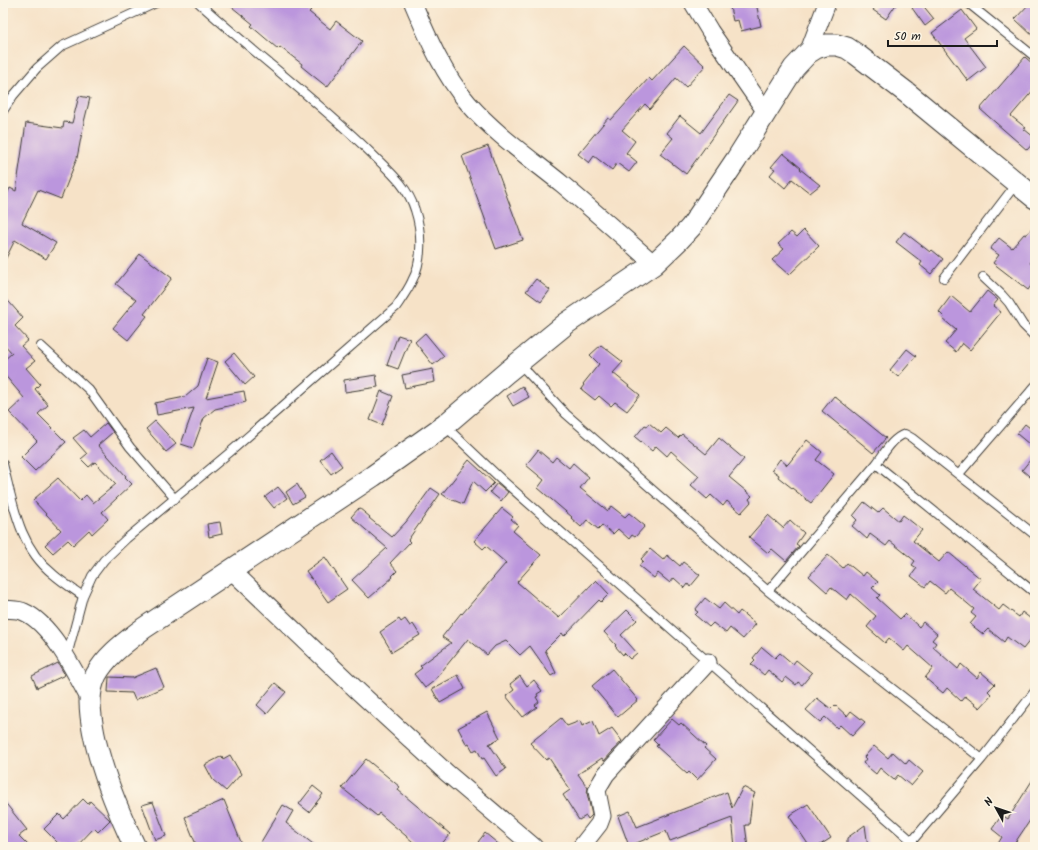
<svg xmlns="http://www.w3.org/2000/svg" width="1038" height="850" font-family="Kalam,sans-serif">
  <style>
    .building { fill: #bb96dd }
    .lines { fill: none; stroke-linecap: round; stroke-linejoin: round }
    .service-casing { stroke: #3d3a36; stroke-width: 10 }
    .minor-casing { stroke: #3d3a36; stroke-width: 19 }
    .tertiary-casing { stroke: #3d3a36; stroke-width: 23 }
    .service { stroke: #fff; stroke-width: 8 }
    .minor { stroke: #fff; stroke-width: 17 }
    .tertiary { stroke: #fff; stroke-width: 21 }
  </style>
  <rect width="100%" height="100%" fill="#fcf5e5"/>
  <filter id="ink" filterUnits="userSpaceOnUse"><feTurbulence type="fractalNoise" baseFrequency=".025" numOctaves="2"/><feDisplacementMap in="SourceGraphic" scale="8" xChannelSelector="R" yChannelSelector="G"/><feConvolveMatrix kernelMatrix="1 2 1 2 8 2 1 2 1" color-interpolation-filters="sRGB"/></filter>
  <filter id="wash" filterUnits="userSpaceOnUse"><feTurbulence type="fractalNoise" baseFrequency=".012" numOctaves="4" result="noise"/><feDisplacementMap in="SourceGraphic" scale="16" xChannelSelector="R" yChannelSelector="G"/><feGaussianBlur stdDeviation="0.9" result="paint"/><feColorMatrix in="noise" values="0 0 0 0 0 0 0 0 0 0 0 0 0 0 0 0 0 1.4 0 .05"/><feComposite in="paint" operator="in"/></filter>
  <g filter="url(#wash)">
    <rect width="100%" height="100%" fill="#f6e2c7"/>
    <g id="blocks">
      <path class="building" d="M227,3H302L311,10L309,12L330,29L336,21L362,41L327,87L301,66L302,64L280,47L278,49L251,26L253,24Z
        M729,3H756L761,26L741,31L738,20L733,21Z
        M878,3H897L886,19L873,10Z
        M918,3H921L934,19L925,26L912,8Z
        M1030,3H1035V38L1015,19Z
        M962,10L976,29L964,38L986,67L968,81L932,33Z
        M684,46L705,66L686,87L676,78L650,109L645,104L622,130L635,141L626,153L637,162L629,172L617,163L612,170L594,156L589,163L578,154L608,118L611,120L649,78L652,81Z
        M1025,57L1035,66V88L1011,116L1026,128L1024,129L1035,138V141L1027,150L980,109Z
        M729,95L738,101L686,174L660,154L673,138L667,133L680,116L701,133Z
        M79,96L90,98L84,122L77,158L61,199L38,190L22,223L56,243L46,259L15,240L3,264V203L10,188L16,191L26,123L63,128L64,122L72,123Z
        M488,146L523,240L496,249L462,156Z
        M783,153L801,168L800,169L820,185L810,193L792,179L785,188L770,175L775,169L771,167Z
        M1035,224V257L1030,263L1035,267V280L1028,290L993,263L999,255L990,249L999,238L1012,248L1024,234L1026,235Z
        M804,230L819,246L789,275L772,260L784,249L778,244L791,232L797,237Z
        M904,232L930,252L932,250L943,259L931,274L920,265L922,262L896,242Z
        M140,254L172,278L144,314L147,316L128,340L113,328L136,300L116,284Z
        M536,279L550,290L541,302L526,291Z
        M987,291L998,300L993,306L1001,312L970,350L962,343L956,352L945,343L956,330L943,319L944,317L939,312L951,296L970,312Z
        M3,295L23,318L15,326L28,340L21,346L35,361L26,368L40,384L35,389L48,405L38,414L66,442L35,471L21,457L37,441L9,412L24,398L3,373V361L12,353L3,343Z
        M425,333L444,356L433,365L415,342Z
        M398,335L410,339L398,369L387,365Z
        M601,345L623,362L613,373L640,395L627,411L615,402L611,406L599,396L595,400L581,389L584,385L583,384L599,364L590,355Z
        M907,349L916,356L898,377L890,370Z
        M234,353L254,377L245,385L225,361Z
        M207,358L218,362L206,398L244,391L246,402L215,409L204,418L193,448L181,444L194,408L157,415L155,403L185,397L198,386Z
        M433,369L435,382L405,388L402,375Z
        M376,375L378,387L345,392L344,380Z
        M522,386L529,397L513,406L507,396Z
        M381,391L393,396L382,425L370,420Z
        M834,396L886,438L873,453L822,411Z
        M155,421L176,444L166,452L146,429Z
        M106,423L113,432L98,445L126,476L125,477L132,484L102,512L108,519L92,534L89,530L73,545L68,540L53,553L45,545L61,530L33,500L58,478L80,501L86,495L93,503L116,484L95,462L89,467L81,459L87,454L73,438L84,430L90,437Z
        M649,423L661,433L666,428L678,438L682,434L706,454L719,438L744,459L729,477L752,496L749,499L751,502L741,513L727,501L723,506L711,495L707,499L691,485L699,476L671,451L667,456L656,446L652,451L635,437L645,425L647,426Z
        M1025,424L1035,432V449L1017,434Z
        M807,440L822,452L816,460L834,474L811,503L778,477L779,475L772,470L780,459L787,465L789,463Z
        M538,450L552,462L556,457L569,468L573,463L589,477L580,488L608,511L611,506L625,517L629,513L645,526L635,537L632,535L629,539L618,529L613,534L602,525L598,529L587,520L581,527L571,518L572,517L538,488L544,480L526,465Z
        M331,451L342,466L331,474L320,460Z
        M1035,454V481L1022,470Z
        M469,460L494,483L485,492L473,481L463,504L448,498L442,494Z
        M497,483L508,492L501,501L490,492Z
        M297,484L305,497L293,504L286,492Z
        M278,487L287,498L274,508L265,497Z
        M431,488L440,494L408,540L410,542L390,563L397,571L392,576L393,577L369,598L352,580L387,548L351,517L359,508L370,517L369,518L392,537L406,522Z
        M864,502L878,513L883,508L899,521L903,515L922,530L913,541L939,562L948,552L981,579L973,589L999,610L1003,605L1019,617L1022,612L1035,622V634L1023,649L1007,637L1004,642L988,629L983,634L970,624L976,617L971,613L974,609L949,588L945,593L930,581L925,587L911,576L917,568L912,565L915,561L890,541L886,546L870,534L867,539L852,526L857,520L853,516Z
        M502,508L513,517L511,519L518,525L513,531L541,555L517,582L559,618L596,580L609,594L601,602L599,600L564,636L562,633L545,650L556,673L551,676L530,646L520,655L506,641L495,646L487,655L468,639L434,681L425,688L414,674L422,668L420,666L451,643L442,637L461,613L462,614L506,563L486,546L483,549L474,541Z
        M768,515L783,528L790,520L804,533L796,544L799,546L786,561L772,549L768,553L749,537Z
        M220,522L222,534L209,537L207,524Z
        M650,549L663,560L667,555L680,566L683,562L700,575L690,587L688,584L685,588L674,578L670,583L658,573L654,578L639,566L643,561L641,559Z
        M828,555L843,568L847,563L863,576L866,572L878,582L872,588L880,595L877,598L900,619L905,614L919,627L923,622L937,634L932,640L936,643L933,647L958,669L961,664L977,678L981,672L995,684L988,691L992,695L980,708L965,696L961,701L947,688L943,693L925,678L933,668L908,646L904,651L889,638L885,643L867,627L876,616L851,594L847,600L831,587L827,592L809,576Z
        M325,557L347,589L328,602L306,571Z
        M705,598L719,609L724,603L737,615L740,611L756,624L743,639L730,628L726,633L713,623L709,627L695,615L698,612L695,610Z
        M627,610L637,620L621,635L637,653L630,659L624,653L623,655L615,646L616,645L604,632Z
        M399,619L401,622L405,619L410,626L413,624L420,635L392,652L380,632Z
        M762,647L775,658L780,653L793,664L796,660L812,673L802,685L798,682L796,685L786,677L782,682L768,670L764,675L751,664L755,660L753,658Z
        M58,663L65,675L37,688L32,676Z
        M156,668L164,687L135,700L132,693L108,692L109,677L132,678Z
        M612,669L638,700L618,717L592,686Z
        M458,675L465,689L440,703L432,689Z
        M520,676L527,686L534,680L542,691L537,694L538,696L536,697L539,702L535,705L537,707L523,717L506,696L514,690L510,684Z
        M275,683L286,692L267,714L257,705Z
        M817,698L831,709L835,705L847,716L851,711L865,722L852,736L840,725L837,728L825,717L820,722L806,710Z
        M487,712L500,738L489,744L506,769L496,776L484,758L482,759L477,749L473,751L469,744L467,745L458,728Z
        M561,718L567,726L580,721L582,726L593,721L599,736L612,728L622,741L604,761L602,758L578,774L588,788L587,793L592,815L588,819L586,816L579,820L563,795L570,790L549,758L546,760L530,743Z
        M672,719L679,725L681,723L706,746L704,748L716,759L697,780L689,772L687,774L656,746L658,745L653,740Z
        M874,746L888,758L893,752L906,764L909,760L923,772L911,786L898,775L894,780L880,768L876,774L863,763L866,759L864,757Z
        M230,755L241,774L226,791L213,780L205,765L222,756L223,759Z
        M366,759L400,787L398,790L450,834L439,847H419L379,813L377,816L342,788Z
        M1035,776V813L1012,847H996L1002,837L992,829L1002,815L1008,819Z
        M313,786L323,794L309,812L299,804Z
        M743,787L755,793L752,800L749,825H745L748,847H735L732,818L670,841L666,831L629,846L618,816L630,811L637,827L727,792L732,808Z
        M83,799L88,804L90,801L110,820L98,832L94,828L76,847H62L44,829L59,814L64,819Z
        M3,800L27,830L19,836L30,847H7L3,842Z
        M224,800L243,847H197L185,817Z
        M153,802L166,836L155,840L142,805Z
        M808,804L831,838L817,847H810L789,816Z
        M283,805L293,811L286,823L317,847H258Z
        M865,825L868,847H847V838Z
        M485,833L502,847H485L478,842Z"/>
    </g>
  </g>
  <g filter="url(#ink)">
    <use href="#blocks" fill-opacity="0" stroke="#3d3a36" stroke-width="1"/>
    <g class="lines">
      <defs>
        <path id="service" d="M968,3L1035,57
          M3,111L13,96L37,68L62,46L156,3
          M983,277L1002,295L1009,303L1023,325L1035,337
          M944,278L1016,184
          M41,346L89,390L130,447L175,499
          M519,363L566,414L768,591L982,759
          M445,426L501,479L912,841
          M3,464C13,503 19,547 53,574C62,582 73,589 83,596
          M876,464L1035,593
          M959,474L1035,386
          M768,591L876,464C884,454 892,438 905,434L912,438L1035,535
          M67,656L83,596L92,576L104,560L126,539L229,453L396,307C402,298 408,290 412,281C423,261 422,231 415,210C408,186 388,170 371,153C317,100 255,54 199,3
          M907,847L982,759L1035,691"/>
        <path id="minor" d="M413,3C428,38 443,74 468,103C496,135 530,158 562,184C593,210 623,237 654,264
          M693,3L710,31L766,112
          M808,53L827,3
          M231,570L360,693L447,773L534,847
          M3,609C10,610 18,609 24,612C52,624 76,674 90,700
          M581,847L599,824L602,816L597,791L600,784L606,774L708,662"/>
        <path id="tertiary" d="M135,847C116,807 91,746 90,702C90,693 92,683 96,675C107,655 126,642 144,628L373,476L445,425L507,372L567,323L654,264L679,240L691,227L736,160L785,82L794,68L808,53L816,48L826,45H837L847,48L856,54L907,93L1035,198"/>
      </defs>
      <use href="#service" class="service-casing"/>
      <use href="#minor" class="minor-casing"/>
      <use href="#tertiary" class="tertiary-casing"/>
      <use href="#service" class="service"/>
      <use href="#minor" class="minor"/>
      <use href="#tertiary" class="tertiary"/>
    </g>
  </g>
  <rect width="1038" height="850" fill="none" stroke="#fcf5e5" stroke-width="16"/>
  <g transform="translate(996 808) rotate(310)" stroke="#fcf5e5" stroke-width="3" paint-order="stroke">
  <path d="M0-3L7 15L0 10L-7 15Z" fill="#1c1c1c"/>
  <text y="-6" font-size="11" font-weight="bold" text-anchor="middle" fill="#1c1c1c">N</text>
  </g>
  <path d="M888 40v6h109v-6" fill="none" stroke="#1c1c1c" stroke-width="2"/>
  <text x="894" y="40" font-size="12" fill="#1c1c1c" stroke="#fcf5e5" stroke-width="3" paint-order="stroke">50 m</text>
</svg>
